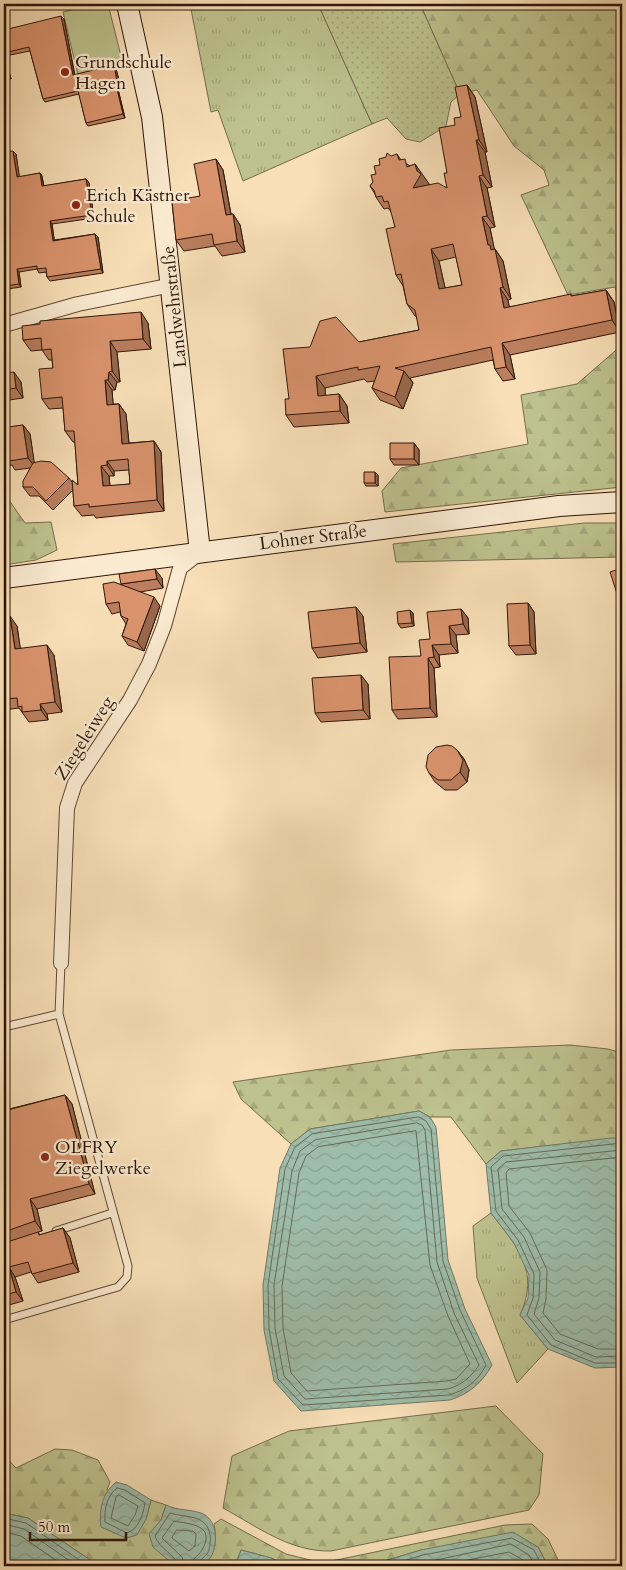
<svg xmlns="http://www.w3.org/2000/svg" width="626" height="1570" font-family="Cardo,serif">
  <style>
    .grass { fill: url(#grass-tufts); stroke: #766c4b }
    .forest { fill: url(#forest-firs); stroke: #766c4b }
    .park { fill: #bdc28e; stroke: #766c4b }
    .garden { fill: url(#garden-dots); stroke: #766c4b }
    .water { fill: url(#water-waves); stroke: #717a69 }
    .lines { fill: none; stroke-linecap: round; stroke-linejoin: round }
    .shore { stroke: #666a59; stroke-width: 1 }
    .lane-casing { stroke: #604834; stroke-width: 9 }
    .street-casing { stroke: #604834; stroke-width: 16 }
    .secondary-casing { stroke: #2e1608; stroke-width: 22 }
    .lane { stroke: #faead0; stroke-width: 7 }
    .street { stroke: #faead0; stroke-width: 14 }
    .secondary { stroke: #faead0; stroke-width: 20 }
    .wall { fill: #bb7e5e; stroke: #2e1608; fill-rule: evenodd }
    .shaded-wall { fill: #98674c; stroke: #2e1608 }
    .building { fill: #d9936d; stroke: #2e1608; fill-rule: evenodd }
    .poi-dot { fill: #8f2418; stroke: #faead0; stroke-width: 2 }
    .labels { text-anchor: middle; stroke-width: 4.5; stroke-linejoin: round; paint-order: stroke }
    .poi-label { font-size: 18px; fill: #2e1608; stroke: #faead0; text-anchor: start }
    .street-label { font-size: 18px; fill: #2e1608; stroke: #faead0 }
  </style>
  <defs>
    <pattern id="grass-tufts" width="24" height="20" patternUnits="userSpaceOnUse" patternTransform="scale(1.25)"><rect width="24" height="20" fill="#bdc28e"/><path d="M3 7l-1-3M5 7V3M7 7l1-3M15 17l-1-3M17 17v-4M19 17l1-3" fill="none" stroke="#a3a679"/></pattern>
    <pattern id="forest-firs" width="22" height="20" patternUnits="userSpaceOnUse" patternTransform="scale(1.25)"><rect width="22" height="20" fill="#bdc28e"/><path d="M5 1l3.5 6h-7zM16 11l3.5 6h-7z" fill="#a3a679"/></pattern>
    <pattern id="garden-dots" width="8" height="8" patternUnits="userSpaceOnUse" patternTransform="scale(1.25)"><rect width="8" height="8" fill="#bdc28e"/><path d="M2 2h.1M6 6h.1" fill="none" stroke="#a3a679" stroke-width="1.8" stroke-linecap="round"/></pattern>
    <pattern id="water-waves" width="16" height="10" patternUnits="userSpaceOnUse" patternTransform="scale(1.25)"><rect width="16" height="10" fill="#9ebdaa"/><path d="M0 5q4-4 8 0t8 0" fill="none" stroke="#88a291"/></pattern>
  </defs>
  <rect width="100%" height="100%" fill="#f8dfb7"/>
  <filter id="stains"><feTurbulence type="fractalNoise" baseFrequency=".004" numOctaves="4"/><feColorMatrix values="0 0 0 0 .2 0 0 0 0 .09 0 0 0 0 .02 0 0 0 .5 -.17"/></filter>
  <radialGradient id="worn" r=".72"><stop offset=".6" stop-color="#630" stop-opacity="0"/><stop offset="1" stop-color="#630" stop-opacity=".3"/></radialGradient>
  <path class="grass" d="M190,4H318L372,124L243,181L218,110L211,112Z
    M491,1213C518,1248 540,1271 520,1315L548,1349L517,1383L477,1278L473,1226Z"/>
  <path class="forest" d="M420,4H622V309L615,287L568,295L521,195L549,185L544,170L514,146L477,90L460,94Z
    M622,345V487L385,512L382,491L401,468L528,444L521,395L577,384Z
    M4,493L25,523L51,522L57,550L36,560L4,565Z
    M584,523H622V557L396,562L393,544Z
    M570,1045L608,1049L622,1053V1138L501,1151L486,1164L451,1117H430L419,1111L310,1129L291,1144L241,1099L233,1082L451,1050Z
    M496,1406L543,1454L539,1495L529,1510L331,1551C290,1552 258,1527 223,1508L232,1456L289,1431Z
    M55,1449L72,1450L98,1460L110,1482L107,1490L126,1538L136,1535L146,1519L151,1500L166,1505L161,1520L168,1559L175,1566H99L28,1518L4,1513V1455L16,1468Z
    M221,1519L286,1554L322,1563L505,1525L532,1524L548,1539L561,1566H548L538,1547L421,1550L368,1566H287L271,1558L241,1550L235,1566H200C216,1555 217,1543 214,1524Z"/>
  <path class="park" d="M97,4H108L123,64L78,75L63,12Z"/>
  <path class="garden" d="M318,4H420L460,94L451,102L446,126L420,142L406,139L387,118L372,124Z"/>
  <path class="water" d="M419,1111L430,1117L436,1127L448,1260L465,1309L492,1365C482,1383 469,1394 450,1400L301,1411L274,1381L264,1330L263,1285L280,1168L291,1144L310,1129Z
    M611,1138H622V1367L595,1368L548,1349L520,1315L528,1298L529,1275L514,1243L491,1213L486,1164L501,1151Z
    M116,1482L127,1485L151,1500L146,1519L137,1535L126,1538L101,1527C99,1509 102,1494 116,1482Z
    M166,1505C179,1511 189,1509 201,1513C217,1519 218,1541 212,1555C210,1559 205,1563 201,1566H175L153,1547L149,1534L161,1520Z
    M4,1513L28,1518L99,1566H4Z
    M513,1532L538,1547L548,1566H368L421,1550Z
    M241,1550L271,1558L287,1566H235Z"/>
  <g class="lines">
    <path class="shore" d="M419,1117L426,1121L431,1129L443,1261L460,1310L486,1365C478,1381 466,1390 449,1395L303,1405L278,1379L269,1329L268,1285L285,1169L295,1147L312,1134Z
      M417,1123L422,1125L425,1130L437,1262L454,1313L479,1365C471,1377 462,1385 448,1389L305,1399L284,1376L275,1328L274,1285L292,1171L300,1151L315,1140Z
      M416,1131L430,1265L448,1316L470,1364L456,1379L447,1381L307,1391L291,1373L283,1328L282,1286L299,1173L306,1156L318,1147Z
      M622,1143L503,1156L491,1167L496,1211L518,1240L534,1274L533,1298L527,1315L551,1345L595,1363H622
      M622,1150L506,1162L498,1169L502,1209L524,1237L540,1272L539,1298L534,1314L555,1340L596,1357L622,1356
      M622,1157L509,1169L506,1173L509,1206L530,1233L547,1270L546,1299L543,1313L560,1334L598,1349H622
      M117,1488L125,1490L145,1503C143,1514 139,1529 127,1533L105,1522C104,1510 107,1495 117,1488Z
      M119,1495L138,1506L135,1515L128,1526L111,1518L116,1497Z
      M4,1518L26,1523L88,1566
      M4,1524L24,1529L77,1566
      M177,1530L193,1531L196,1534L195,1546L189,1551L172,1538Z
      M4,1532L21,1536L64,1566
      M178,1566C176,1554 159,1549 155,1536L170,1513C186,1518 207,1514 210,1535C211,1540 210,1550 207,1554C203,1559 199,1559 198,1566
      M185,1566L182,1557L162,1538L174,1521C188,1524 217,1524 202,1550C198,1557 192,1557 192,1566
      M386,1566L423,1555L512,1538L534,1550L542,1566
      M408,1566L511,1544L529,1555L535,1566
      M438,1566L509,1552L523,1560L527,1566"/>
    <defs>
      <path id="lane" d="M4,1027L59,1014L61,963
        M56,1231L112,1213
        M4,1320L118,1287L127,1277L128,1266L59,1014"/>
      <path id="street" d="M4,325L78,304L172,285
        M61,963L67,808L75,783L130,700L149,664L164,626L180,568L198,554"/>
      <path id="secondary" d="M127,4L152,117L200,552
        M4,578L559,506L622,502"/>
    </defs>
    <use href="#lane" class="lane-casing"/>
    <use href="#street" class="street-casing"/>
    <use href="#secondary" class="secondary-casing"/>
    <use href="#lane" class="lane"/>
    <use href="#street" class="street"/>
    <use href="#secondary" class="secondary"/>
  </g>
  <path class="wall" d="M64,19L75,75L114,65L116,69L120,84L117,85L125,118L88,126L86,123L79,94L45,102L43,99L30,51L5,56L11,79L4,81V30Z
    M467,85L475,97L487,152H485L492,187L487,188L495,227L490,228L494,249H495L503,261L511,299L508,300L509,307L606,290L614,302L620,332L510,355L515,379L503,381L495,369L493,360L410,378L413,383L403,409L380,400L372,388L375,381L367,382L364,379L325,388V396L339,394L347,406L349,423L294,427L286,415L289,399L359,342L419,330L417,317L415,316L407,304L403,286L396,275L395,227L392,213L388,208L384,209L376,197L375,194L370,186L373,182L380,165L397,154L401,160L410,166L415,164L429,185L447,188V173L455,125L461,117ZM456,257L462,285L445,288L439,261Z
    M13,151L16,154L19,177L40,173L42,176L44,186L86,179L89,183L94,218L52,224L54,240L95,234L98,237L103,273L50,281L47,277L46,272L39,273L37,269L19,272L21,287L7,289L5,286Z
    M216,159L223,170L231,214H233L240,225L245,252L222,256L215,246L184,251L176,240L200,196Z
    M148,323L151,349L117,352L120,382H117L115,390H112L113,404H119L126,414L129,443L154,441L161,452L164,511L96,518L94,515L82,516L74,506L73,490L53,510L39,496H30L23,487L30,468L15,470L12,465L4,466V424H8L10,427L23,425L30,434L34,463L69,478L72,482L78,485L75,442H73L65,431L63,408L49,409L42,399L53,368L52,360H49L42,350L31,351L23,340ZM129,470L130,484L110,486L109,476H114V471Z
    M4,373L21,382L23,398L9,400V402L4,404Z
    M414,443L419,450V465H394L390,459Z
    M378,475V486H366L364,483Z
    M162,578L163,588L140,592L160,606L144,651L128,645L122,636L126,624L121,616L120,612L112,614L106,604L121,584Z
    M528,603L534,612L536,654L516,655L509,646Z
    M461,609L468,618L469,634L456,635L458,653L439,655L440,667L434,668L437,717L398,719L392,710L430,639Z
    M413,613L414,626L401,628L398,624Z
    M4,616L17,626L20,648L54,655L62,712L47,714L48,720L29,722L19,708L4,710Z
    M363,616L367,652L318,658L312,648Z
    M368,684L370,719L321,722L315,713Z
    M457,750L464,759L469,770L467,782L457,790H445L435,782L429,773Z
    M65,1095L72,1104L95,1194L37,1209L42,1231L38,1232L40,1235L63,1228L70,1238L79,1272L38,1283L31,1272L15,1277L23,1301L9,1305L4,1298V1107L5,1110Z"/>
  <path class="shaded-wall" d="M61,16L64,19L75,78L73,75Z
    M4,54L5,56L11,79L9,76Z
    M114,65L116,69L120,84L117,81Z
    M115,81L117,85L125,118L123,114Z
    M467,85L475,97L487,152L479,140Z
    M476,140L485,152L492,187L483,175Z
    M13,151L16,154L20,180L17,177Z
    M216,159L223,170L233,226L226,215Z
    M415,164L430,185L413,188L417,171Z
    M40,173L42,176L44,189L42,186Z
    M479,176L487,188L495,227L487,216Z
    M86,179L89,183L94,218L92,215Z
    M233,214L240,225L245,252L237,241Z
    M482,217L490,228L495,252V249L503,261L511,299L503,287L488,245Z
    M50,221L52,224L55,244L53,241Z
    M95,234L98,237L103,273L101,269Z
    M431,249L439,261L448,301L439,289Z
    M17,269L19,272L21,287L19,284Z
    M500,288L508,300L512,320L504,308Z
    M606,290L614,302L620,332L612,320Z
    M141,312L148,323L151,349L143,339Z
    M110,341L117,352L120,382L112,371Z
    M502,343L510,355L515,379L506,367Z
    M404,371L413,383L403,409L395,397Z
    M14,372L21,382L23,398L16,388Z
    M109,372L117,382L115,390L108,380Z
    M316,376L325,388L326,408L318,396Z
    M105,380L112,390L114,415L107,405Z
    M4,392L9,400V402L4,394Z
    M339,394L347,406L349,423L340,411Z
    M119,404L126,414L130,454L122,444Z
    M23,425L30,434L35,467L28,458Z
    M154,441L161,452L164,511L157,500Z
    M414,443L419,450V465L414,459Z
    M107,461L114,471V476L107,465Z
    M101,466L109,476L111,497L103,486Z
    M375,472L378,475V486L375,483Z
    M155,569L162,578L163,588L157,579Z
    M154,597L160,606L144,651L137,642Z
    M528,603L534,612L536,654L530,645Z
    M356,607L363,616L367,652L360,643Z
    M461,609L468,618L469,634L463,624Z
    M410,610L413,613L414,626L412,623Z
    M10,616L17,626L22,659L15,649Z
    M449,626L456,635L458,653L451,644Z
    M47,645L54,655L62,712L55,702Z
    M432,645L439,655L440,667L434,657Z
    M428,658L434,668L437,717L430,708Z
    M361,675L368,684L370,719L363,710Z
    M40,704L47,714L48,720L41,710Z
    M457,750L464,759L469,770L467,782L460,772Z
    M65,1095L72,1104L95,1194L89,1184Z
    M30,1199L37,1209L42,1231L35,1221Z
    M63,1228L70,1238L79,1272L73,1263Z
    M9,1267L15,1277L23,1301L16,1292Z"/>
  <path class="building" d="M61,16L73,75L114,65L117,81H115L123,114L86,123L78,91L43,99L29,47L4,53V30Z
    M4,55L9,76L4,77Z
    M467,85L479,140H476L483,175L479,176L487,216L482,217L488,245H490L491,250L495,249L503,287L500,288L504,308L571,294V296L606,290L612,320L502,343L506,367L495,369L491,347L395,368L404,371L395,397L372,388L380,366L358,370V367L316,376L318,396L339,394L340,411L286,415L285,399H289L283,349L310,347L320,321L336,317L359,342L419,330L415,310L407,304L401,274L396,275L386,229L395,227L388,201L384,202L382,196L376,197L374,190L370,186L373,182L371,175L376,174L374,166L380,165L379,159L386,157L387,153L391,156L397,154L399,160L405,159L407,167L415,164L417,171L421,174L413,188L438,183L447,188L444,173H447L439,128L455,125L454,118L461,117L455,87ZM453,244L462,285L439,289L431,249Z
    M13,151L17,177L40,173L42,186L86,179L92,215L50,221L53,241L95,234L101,269L47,277L46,268L37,269V266L17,269L19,284L5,286L4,280V152Z
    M216,159L226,215L233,214L237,241L214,245L212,234L176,240L172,201L200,196L194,164Z
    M141,312L143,339L110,341L112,371L109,372L108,380H105L107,405L119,404L122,444L154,441L157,500L89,507V504L74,506L72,480L78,485L74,431H65L62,397L42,399L39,369L53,368L51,349L42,350L41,338L23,340L22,326L40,324V321ZM128,459L130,484L103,486L101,466L107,465V461Z
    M14,372L16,388L4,390V373Z
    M4,424H8V427L23,425L28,458L9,461L8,455L4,456Z
    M390,443H414V459H390Z
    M41,461L51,462L69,478L46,501L33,487H23V481L33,463Z
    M364,472H375V483H364Z
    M622,568V609L610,572Z
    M155,569L157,579L121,584L119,574Z
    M114,582L154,597L137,642L122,636L128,619L121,616L119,602L106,604L103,584Z
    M528,603L530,645L509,646L507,604Z
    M356,607L360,643L312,648L308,612Z
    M461,609L463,624L449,626L451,644L432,645L434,657L428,658L430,708L392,710L389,657L421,656L419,640L430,639L427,612Z
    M410,610L412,623L398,624L397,612Z
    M4,616H10L15,649L47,645L55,702L40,704L41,710L22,712V706L18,707L17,698L4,699Z
    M361,675L363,710L315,713L312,678Z
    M447,745L452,746L457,750L463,760L460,772L451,780H438L429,773L426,767L428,755L436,747Z
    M65,1095L89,1184L30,1199L35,1221L4,1232V1111Z
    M63,1228L73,1263L32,1274L28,1262L9,1267L16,1292L4,1295V1243L38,1232L39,1235Z"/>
  <g class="poi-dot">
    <circle cx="65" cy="72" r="5"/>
    <circle cx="76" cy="205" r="5"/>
    <circle cx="45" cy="1157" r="5"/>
  </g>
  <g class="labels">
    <g class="poi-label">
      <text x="75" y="68">Grundschule<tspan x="75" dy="21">Hagen</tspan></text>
      <text x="86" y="201">Erich Kästner<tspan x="86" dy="21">Schule</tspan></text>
      <text x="55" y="1153">OLFRY<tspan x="55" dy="21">Ziegelwerke</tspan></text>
    </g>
    <g class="street-label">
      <text transform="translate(174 307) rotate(-96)" y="6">Landwehrstraße</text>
      <text transform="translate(313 537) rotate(-7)" y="6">Lohner Straße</text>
      <text transform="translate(84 738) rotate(-58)" y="6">Ziegeleiweg</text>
    </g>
  </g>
  <rect width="626" height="1570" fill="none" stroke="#f8dfb7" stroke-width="20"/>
  <rect x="5" y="5" width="616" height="1560" fill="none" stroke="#2e1608" stroke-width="2.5"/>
  <rect x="10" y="10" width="606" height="1550" fill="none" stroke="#2e1608"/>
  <path d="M30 1532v8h96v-8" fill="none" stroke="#2e1608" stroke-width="2.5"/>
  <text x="38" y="1532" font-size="15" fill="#2e1608" stroke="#faead0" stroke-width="4" paint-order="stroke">50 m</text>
  <rect width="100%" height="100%" filter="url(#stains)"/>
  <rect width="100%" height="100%" fill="url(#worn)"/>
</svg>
